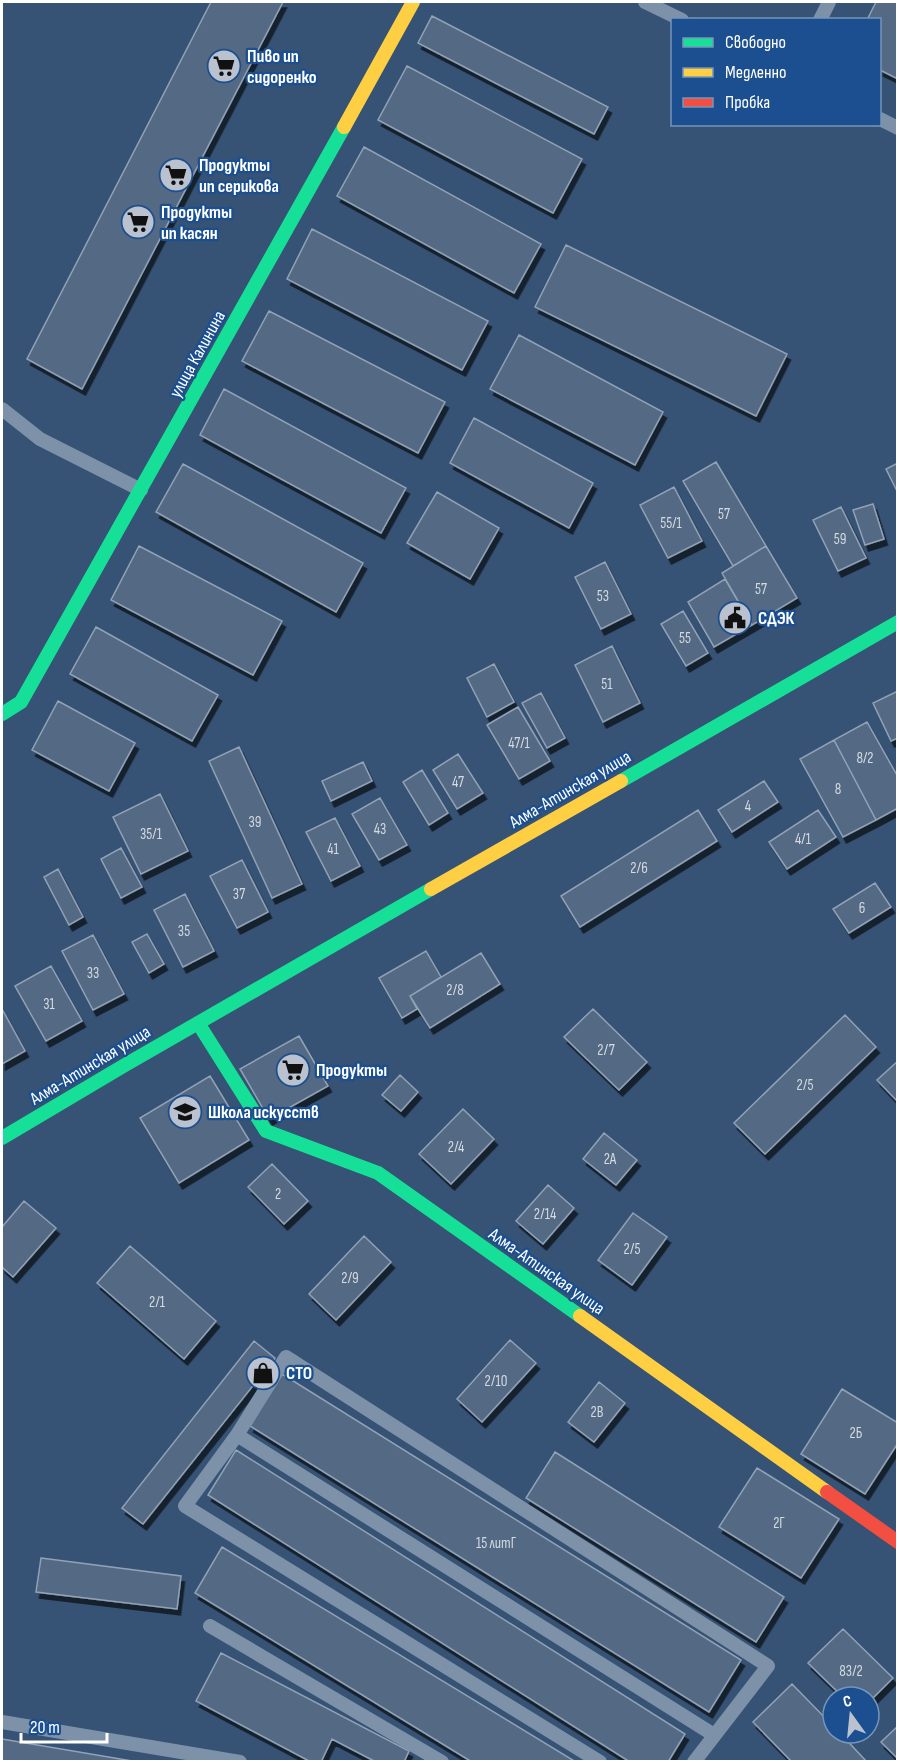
<svg xmlns="http://www.w3.org/2000/svg" width="899" height="1763" font-family="'Sofia Sans Condensed',sans-serif">
  <style>
    .building { fill: #526984; stroke: #92a2b6; stroke-width: 1.5; filter: url(#shadow) }
    .lines { fill: none; stroke-linecap: round; stroke-linejoin: round }
    .lane { stroke: #7d92a8; stroke-width: 14 }
    .fast { stroke: #16e098; stroke-width: 14 }
    .slow { stroke: #ffcf43; stroke-width: 14 }
    .jam { stroke: #f24e42; stroke-width: 14 }
    .labels { text-anchor: middle; stroke-width: 4.5; stroke-linejoin: round; paint-order: stroke }
    .number-label { font-size: 15px; fill: #d4dae0 }
    .poi-label { font-size: 18px; font-weight: bold; fill: #fff; stroke: #1b4f8f; text-anchor: start }
    .street-label { font-size: 18px; fill: #fff; stroke: #1b4f8f }
  </style>
  <defs>
    <filter id="shadow"><feDropShadow dx="3.5" dy="6" stdDeviation="0" flood-color="#0009"/></filter>
  </defs>
  <rect width="100%" height="100%" fill="#365274"/>
  <path class="building" d="M211,2H283L82,389L27,359Z
    M876,2H898V79L880,70V20H867Z
    M432,16L608,107L594,134L418,43Z
    M407,66L582,159L553,213L378,120Z
    M364,147L541,244L514,293L337,196Z
    M312,229L488,321L462,370L287,279Z
    M566,245L787,354L756,416L535,307Z
    M269,311L445,402L418,453L242,361Z
    M519,335L663,412L635,465L490,389Z
    M224,389L406,488L381,533L200,435Z
    M474,418L593,483L569,528L450,463Z
    M716,462L766,546L733,566L683,481Z
    M898,463V493L886,469Z
    M183,464L363,563L336,612L156,512Z
    M674,487L702,541L668,558L640,505Z
    M437,492L499,528L470,579L407,543Z
    M873,504L884,539L865,545L853,510Z
    M841,507L866,558L838,571L813,520Z
    M139,546L282,621L253,675L111,600Z
    M766,546L797,598L752,625L722,573Z
    M605,562L631,614L601,629L575,577Z
    M725,579L752,625L714,647L688,602Z
    M683,611L708,653L686,666L661,624Z
    M96,627L218,695L192,741L70,674Z
    M612,646L640,703L603,722L575,665Z
    M494,664L514,702L487,717L467,678Z
    M898,691V738L891,741L873,703Z
    M541,693L565,738L547,748L522,703Z
    M58,701L135,743L109,791L32,750Z
    M518,707L550,761L519,779L487,725Z
    M867,722L898,777V808L876,820L834,740Z
    M834,740L876,820L843,837L800,759Z
    M239,747L302,884L272,898L209,761Z
    M458,754L483,793L457,809L433,770Z
    M363,762L372,781L331,801L322,781Z
    M422,770L448,813L429,825L403,782Z
    M764,781L778,802L732,832L718,810Z
    M160,794L188,851L141,874L113,817Z
    M380,798L407,845L379,860L352,814Z
    M698,810L717,841L580,927L561,896Z
    M818,810L836,837L787,869L769,842Z
    M335,818L360,866L331,881L306,832Z
    M121,848L142,887L121,898L101,859Z
    M242,860L268,912L237,928L210,876Z
    M58,869L83,917L69,925L44,877Z
    M875,883L891,907L849,933L833,909Z
    M185,894L214,951L183,967L154,910Z
    M147,934L164,964L149,973L132,942Z
    M93,935L124,994L93,1010L62,951Z
    M426,951L441,977L410,996L417,1009L402,1018L379,978Z
    M481,953L500,984L430,1028L410,996Z
    M51,966L82,1021L46,1041L15,986Z
    M2,1009L25,1051L2,1064Z
    M593,1009L647,1062L619,1090L564,1037Z
    M845,1015L876,1047L765,1154L734,1123Z
    M299,1036L328,1086L269,1119L240,1069Z
    M898,1061V1102L877,1080Z
    M400,1075L418,1092L401,1111L382,1095Z
    M210,1076L249,1140L179,1183L140,1118Z
    M463,1109L494,1139L451,1184L419,1154Z
    M604,1133L637,1160L616,1185L583,1159Z
    M272,1164L308,1201L284,1224L248,1187Z
    M548,1185L574,1208L543,1244L516,1221Z
    M24,1201L56,1228L13,1277L2,1267V1227Z
    M633,1213L667,1237L632,1285L598,1260Z
    M364,1236L391,1262L336,1320L309,1294Z
    M130,1246L216,1321L184,1359L97,1283Z
    M510,1340L536,1363L482,1422L457,1399Z
    M254,1341L275,1358L143,1524L122,1508Z
    M282,1374L741,1660L709,1712L250,1426Z
    M599,1382L625,1403L594,1442L568,1422Z
    M842,1389L898,1423V1443L865,1494L801,1454Z
    M236,1450L685,1734L668,1762H630L208,1495Z
    M555,1452L784,1597L756,1642L526,1498Z
    M757,1468L839,1519L801,1578L719,1527Z
    M222,1547L576,1762H472L195,1593Z
    M41,1558L181,1576L177,1609L36,1592Z
    M843,1629L893,1678L869,1702V1697H843L808,1663Z
    M221,1653L409,1751L404,1762H376L332,1739L321,1762H311L196,1701Z
    M792,1684L833,1726V1733H840L867,1762H792L753,1722Z
    M898,1726V1759L881,1742Z
    M2,1739L138,1762H2Z"/>
  <g class="lines">
    <path class="lane" d="M645,2L682,20
      M820,20L829,2
      M880,119L898,128
      M2,409L40,439L141,490
      M237,1435L714,1735
      M210,1626L442,1762
      M2,1722L240,1762
      M600,1762L185,1506L237,1435L286,1357L768,1666L694,1762"/>
    <path class="fast" d="M2,714L21,702L344,127
      M621,781L898,622
      M198,1023L266,1131L378,1173L580,1316
      M2,1138L125,1065L431,889"/>
    <path class="slow" d="M344,127L413,2
      M431,889L621,781
      M580,1316L827,1492"/>
    <path class="jam" d="M827,1492L898,1542"/>
  </g>
  <defs>
    <symbol id="supermarket-disc" viewBox="-11 -11 22 22"><circle r="9.5" fill="#b9c2ce" stroke="#1b4f8f"/><path d="M-6-5.5h2.5l.6 2H6L4.5 2H-2.5L-4.4-4H-6ZM-1.5 3.2a1.3 1.3 0 1 0 .1 0ZM3 3.2a1.3 1.3 0 1 0 .1 0Z" fill="#111"/></symbol>
    <symbol id="civic-disc" viewBox="-11 -11 22 22"><circle r="9.5" fill="#b9c2ce" stroke="#1b4f8f"/><path d="M-.6-6.5H3V-4.5H.6V-3L4-1V1h2V6H-6V1h2V-1L-.6-3ZM-1.2 2.5V6h2.4V2.5Z" fill="#111"/></symbol>
    <symbol id="school-disc" viewBox="-11 -11 22 22"><circle r="9.5" fill="#b9c2ce" stroke="#1b4f8f"/><path d="M0-5L7-2L0 1L-7-2ZM-4 1L0 2.5L4 1V4Q0 6-4 4Z" fill="#111"/></symbol>
    <symbol id="shop-disc" viewBox="-11 -11 22 22"><circle r="9.5" fill="#b9c2ce" stroke="#1b4f8f"/><path d="M-5-2.5h2.3a2.7 3.5 0 0 1 5.4 0H5L5.5 6h-11ZM-1.5-2.5h3a1.5 2.3 0 0 0-3 0Z" fill="#111"/></symbol>
  </defs>
  <g fill-rule="evenodd">
    <use href="#supermarket-disc" x="205" y="47" width="38" height="38"/>
    <use href="#supermarket-disc" x="157" y="156" width="38" height="38"/>
    <use href="#supermarket-disc" x="119" y="203" width="38" height="38"/>
    <use href="#civic-disc" x="716" y="599" width="38" height="38"/>
    <use href="#supermarket-disc" x="274" y="1051" width="38" height="38"/>
    <use href="#school-disc" x="166" y="1093" width="38" height="38"/>
    <use href="#shop-disc" x="244" y="1354" width="38" height="38"/>
  </g>
  <g class="labels">
    <g class="number-label">
      <text x="724" y="519">57</text>
      <text x="671" y="528">55/1</text>
      <text x="840" y="544">59</text>
      <text x="761" y="594">57</text>
      <text x="603" y="601">53</text>
      <text x="685" y="643">55</text>
      <text x="607" y="689">51</text>
      <text x="519" y="748">47/1</text>
      <text x="865" y="763">8/2</text>
      <text x="458" y="787">47</text>
      <text x="838" y="794">8</text>
      <text x="748" y="811">4</text>
      <text x="255" y="827">39</text>
      <text x="380" y="834">43</text>
      <text x="151" y="839">35/1</text>
      <text x="803" y="844">4/1</text>
      <text x="333" y="854">41</text>
      <text x="639" y="873">2/6</text>
      <text x="239" y="899">37</text>
      <text x="862" y="913">6</text>
      <text x="184" y="936">35</text>
      <text x="93" y="978">33</text>
      <text x="455" y="995">2/8</text>
      <text x="49" y="1009">31</text>
      <text x="606" y="1055">2/7</text>
      <text x="805" y="1090">2/5</text>
      <text x="456" y="1152">2/4</text>
      <text x="610" y="1164">2А</text>
      <text x="278" y="1199">2</text>
      <text x="545" y="1219">2/14</text>
      <text x="632" y="1254">2/5</text>
      <text x="350" y="1283">2/9</text>
      <text x="157" y="1307">2/1</text>
      <text x="496" y="1386">2/10</text>
      <text x="597" y="1417">2В</text>
      <text x="856" y="1438">2Б</text>
      <text x="779" y="1528">2Г</text>
      <text x="496" y="1548">15 литГ</text>
      <text x="851" y="1676">83/2</text>
    </g>
    <g class="poi-label">
      <text x="247" y="62">Пиво ип<tspan x="247" dy="21">сидоренко</tspan></text>
      <text x="199" y="171">Продукты<tspan x="199" dy="21">ип серикова</tspan></text>
      <text x="161" y="218">Продукты<tspan x="161" dy="21">ип касян</tspan></text>
      <text x="758" y="624">СДЭК</text>
      <text x="316" y="1076">Продукты</text>
      <text x="208" y="1118">Школа искусств</text>
      <text x="286" y="1379">СТО</text>
    </g>
    <g class="street-label">
      <text transform="translate(197 354) rotate(-61)" y="6">улица Калинина</text>
      <text transform="translate(570 789) rotate(-30)" y="6">Алма-Атинская улица</text>
      <text transform="translate(90 1065) rotate(-31)" y="6">Алма-Атинская улица</text>
      <text transform="translate(547 1271) rotate(35)" y="6">Алма-Атинская улица</text>
    </g>
  </g>
  <rect width="899" height="1763" fill="none" stroke="#ffffff" stroke-width="6"/>
  <rect x="671" y="18" width="210" height="108" fill="#1b4f8f" stroke="#7695bc" stroke-width="1.5"/>
  <rect x="683" y="38" width="30" height="9" fill="#16e098" stroke="#7695bc" stroke-width="1.5"/>
  <text x="725" y="48" font-size="18" fill="#ffffff">Свободно</text>
  <rect x="683" y="68" width="30" height="9" fill="#ffcf43" stroke="#7695bc" stroke-width="1.5"/>
  <text x="725" y="78" font-size="18" fill="#ffffff">Медленно</text>
  <rect x="683" y="98" width="30" height="9" fill="#f24e42" stroke="#7695bc" stroke-width="1.5"/>
  <text x="725" y="108" font-size="18" fill="#ffffff">Пробка</text>
  <g transform="translate(851 1715) rotate(345)"><circle r="28" fill="#1b4f8f" stroke="#7695bc" stroke-width="1.5"/>
  <path d="M0-4.5L10 22L0 15L-10 22Z" fill="#b9c2ce"/>
  <text y="-9" font-size="16" font-weight="bold" text-anchor="middle" fill="#ffffff">С</text>
  </g>
  <path d="M21 1733v9h86v-9" fill="none" stroke="#ffffff" stroke-width="3"/>
  <text x="30" y="1733" font-size="18" fill="#ffffff" stroke="#1b4f8f" stroke-width="4.5" paint-order="stroke">20 m</text>
</svg>
